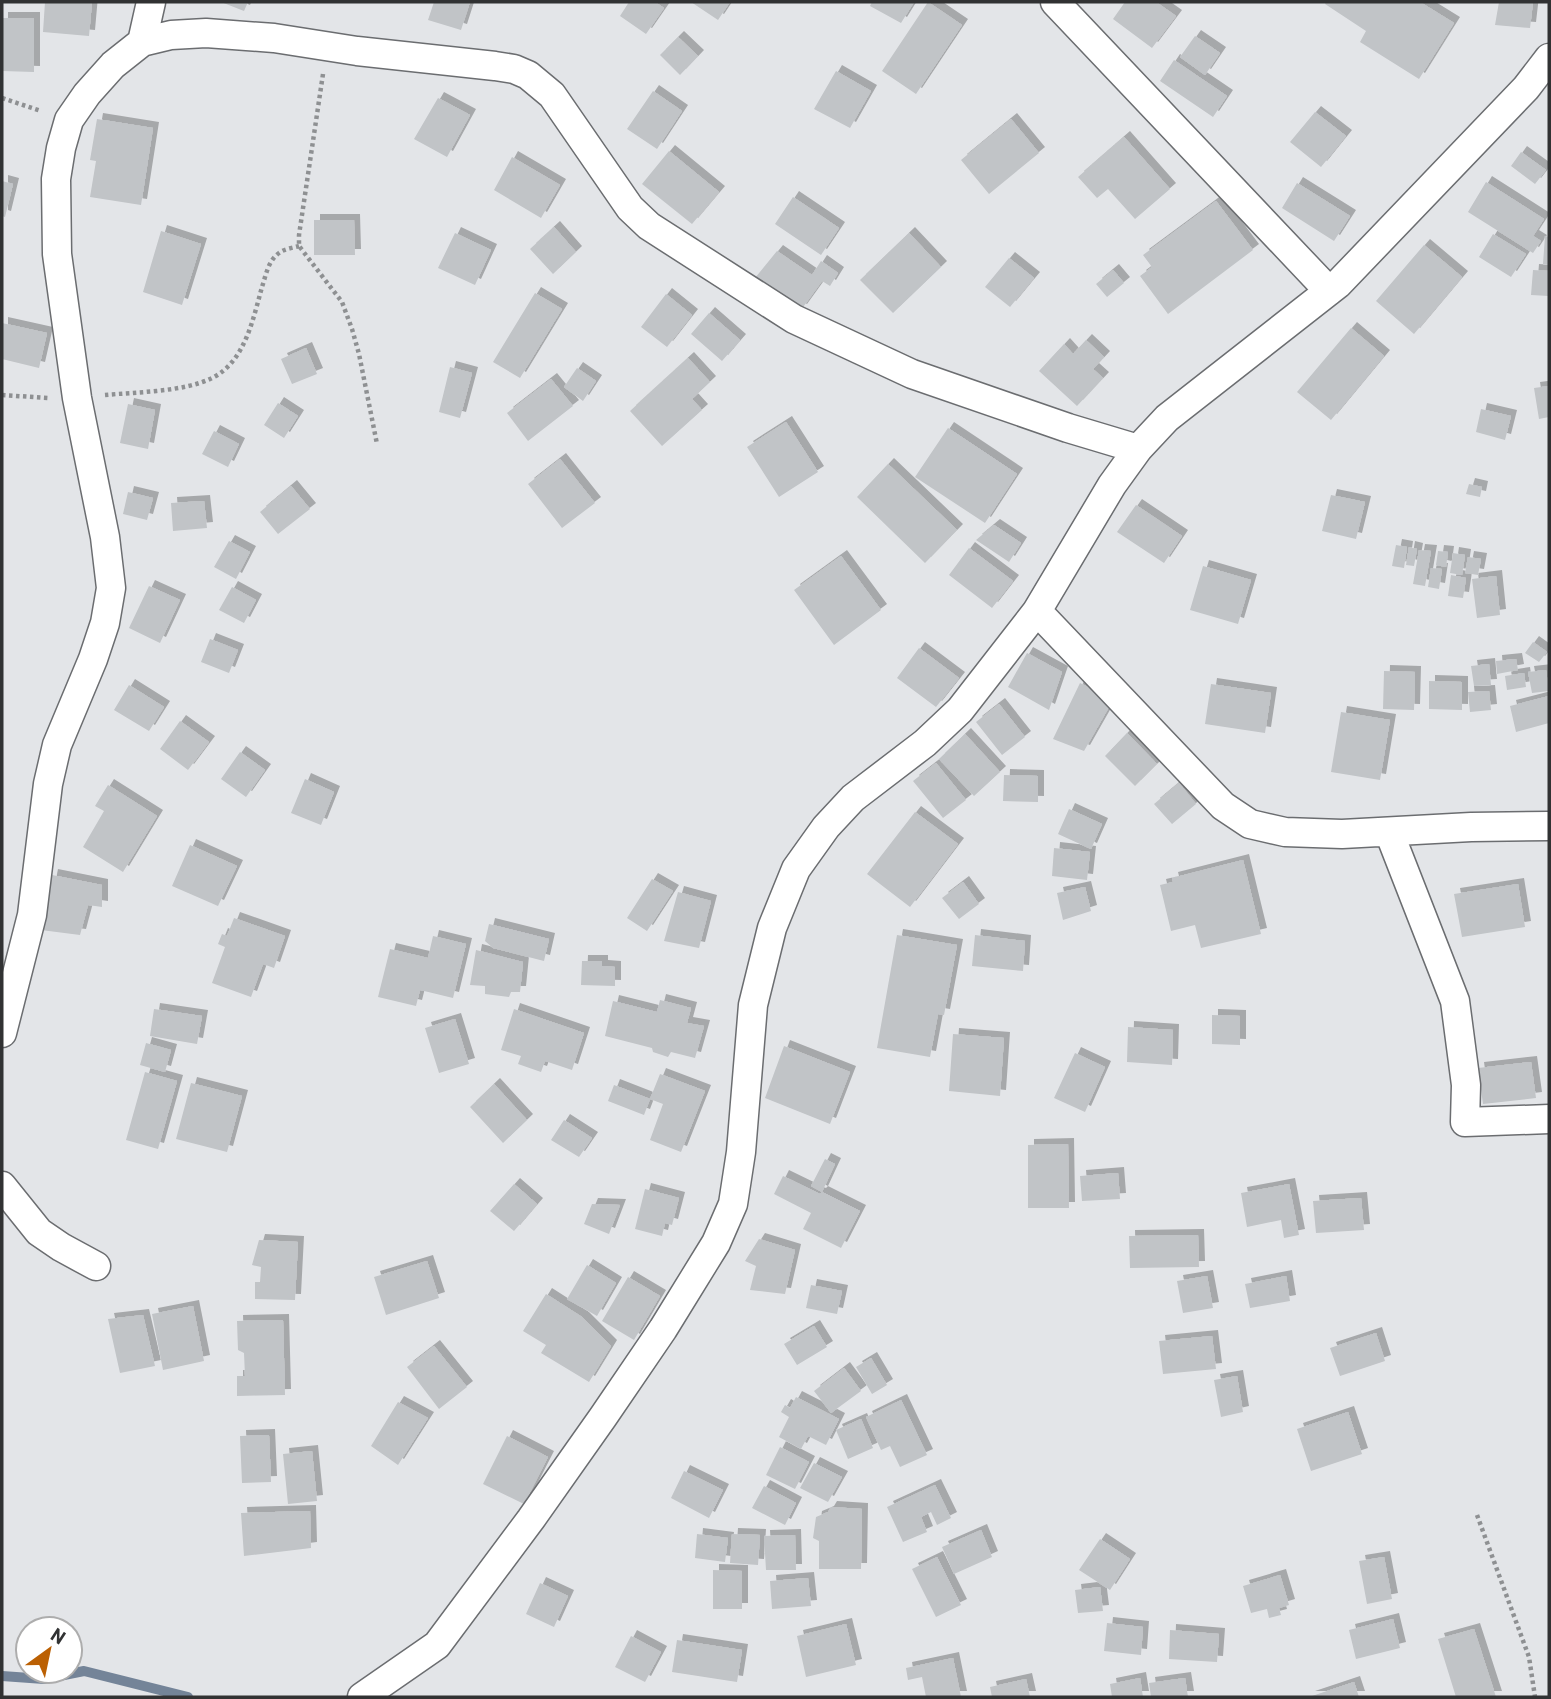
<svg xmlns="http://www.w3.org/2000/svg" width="1551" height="1699" font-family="Barlow,sans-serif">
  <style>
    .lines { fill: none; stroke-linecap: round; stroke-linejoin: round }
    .stream { stroke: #748498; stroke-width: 10 }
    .building { fill: #c1c4c7; filter: url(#shadow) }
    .minor-casing { stroke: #6b6d70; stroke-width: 31 }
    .path { stroke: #8e9092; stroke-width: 4.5; stroke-dasharray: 3.5 3.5; stroke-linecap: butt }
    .minor { stroke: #fff; stroke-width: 28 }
  </style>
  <defs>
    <filter id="shadow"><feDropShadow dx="6" dy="-6" stdDeviation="0" flood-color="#0004"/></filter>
  </defs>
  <rect width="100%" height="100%" fill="#e3e5e8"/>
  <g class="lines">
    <path class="stream" d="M2,1676L44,1679L84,1671L188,1697"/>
  </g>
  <path class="building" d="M45,2H92L89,36L43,32Z
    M221,2H248L244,11Z
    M434,2H470L461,30L428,20Z
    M629,2H655L664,8L646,34L620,16Z
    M691,2H730L718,20Z
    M872,2H914L901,23L870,6Z
    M928,2L962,25L916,94L882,71Z
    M1125,2H1156L1176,16L1152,48L1113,19Z
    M1326,2H1420L1454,23L1419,79L1360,42L1366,31L1325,4Z
    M1499,2H1533L1530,28L1495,25Z
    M2,18H34V72L2,71Z
    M1195,36L1220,53L1205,75L1180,57Z
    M678,37L698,56L680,75L660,55Z
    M1174,60L1227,96L1213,117L1160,81Z
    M836,71L871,91L850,128L814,109Z
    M653,91L682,111L657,149L627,129Z
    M438,98L470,115L447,157L414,139Z
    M1315,112L1346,136L1321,167L1290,142Z
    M97,119L153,128L141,205L90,197L96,161L90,160Z
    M1011,119L1039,153L989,194L961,160Z
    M1124,137L1170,189L1135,219L1108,189L1097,198L1078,177Z
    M669,151L719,192L692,224L642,184Z
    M1521,152L1546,170L1535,184L1511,166Z
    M512,157L560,185L541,218L494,190Z
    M2,181L13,184L5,217L2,216Z
    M1486,182L1544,219L1533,236L1541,241L1533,253L1468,212Z
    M1297,183L1350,216L1334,241L1282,208Z
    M793,197L839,228L821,255L775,224Z
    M1216,201L1253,250L1168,314L1140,276L1152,267L1143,255Z
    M314,220H354L355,255H314Z
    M554,227L576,252L553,274L530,249Z
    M161,231L201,244L182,305L143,292Z
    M455,233L491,250L475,285L438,268Z
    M909,233L941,267L893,313L860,280Z
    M1493,234L1526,254L1511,277L1479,257Z
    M1545,236L1549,237V265L1543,264Z
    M1424,245L1462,277L1414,334L1376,301Z
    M777,251L812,275L821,261L838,273L830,286L822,281L801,310L755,278Z
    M1009,258L1034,278L1010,307L985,287Z
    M1113,270L1124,283L1107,297L1096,284Z
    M1533,270L1549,271V296L1531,295Z
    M535,293L562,309L520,378L493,362Z
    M666,294L692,315L667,347L641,327Z
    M709,313L740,340L722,361L691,334Z
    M2,323L47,333L39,368L2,359Z
    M1351,328L1384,356L1331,420L1297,392Z
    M1086,340L1104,357L1093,369L1103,378L1077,406L1039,371L1064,344L1073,354Z
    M306,348L317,374L292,384L281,359Z
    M688,358L710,382L692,399L702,410L662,446L630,411Z
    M450,367L472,373L460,418L439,412Z
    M577,368L596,381L583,401L564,387Z
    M551,379L573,406L528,441L507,413Z
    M1549,386V417L1539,419L1534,388Z
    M278,403L298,416L284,438L264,425Z
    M128,404L155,410L148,449L120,443Z
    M1481,409L1511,416L1505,440L1476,432Z
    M786,422L818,472L779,497L747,447Z
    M948,428L1017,474L985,523L915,477Z
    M214,431L239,444L228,467L202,454Z
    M560,459L595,503L562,528L528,484Z
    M888,464L957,530L925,563L857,497Z
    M1469,484L1482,487L1480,497L1466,494Z
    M291,486L310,509L278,534L260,512Z
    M128,492L153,498L147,520L123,514Z
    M1331,495L1365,502L1356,539L1322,531Z
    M204,501L207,528L173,531L171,503Z
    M1136,505L1182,536L1164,563L1117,532Z
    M994,525L1021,543L1009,562L976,540Z
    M229,541L250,552L236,579L214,567Z
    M1396,545L1407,547L1404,568L1392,566Z
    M1409,547L1417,549L1414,566L1406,565Z
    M969,548L1013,581L992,608L949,575Z
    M1419,550L1431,551L1425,586L1413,584Z
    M1438,551L1448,552L1446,567L1436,565Z
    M1453,553L1465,555L1462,575L1450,573Z
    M841,556L881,610L834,645L794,590Z
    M1468,557L1481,559L1478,575L1465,573Z
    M1203,566L1251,580L1238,624L1190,610Z
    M1431,568L1442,569L1439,589L1428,587Z
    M1451,575L1466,578L1463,598L1448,596Z
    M1496,576L1500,615L1477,618L1472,579Z
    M149,586L180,600L160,643L129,628Z
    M232,587L256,600L244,623L219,610Z
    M210,639L238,650L229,673L201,662Z
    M1533,642L1547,652L1539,662L1525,653Z
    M919,648L959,678L936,707L897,678Z
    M1027,653L1062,672L1049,710L1008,687Z
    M1516,659L1518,670L1497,674L1496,661Z
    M1489,664L1491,685L1474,686L1471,666Z
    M1546,670L1549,691L1532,693L1528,672Z
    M1384,671L1415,672L1414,710L1383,709Z
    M1524,673L1526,687L1507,690L1505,676Z
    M1429,681L1462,682V710L1429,709Z
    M1080,683L1113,700L1084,751L1053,739Z
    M1211,684L1271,693L1265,733L1205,724Z
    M129,685L164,707L149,731L114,710Z
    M1489,691L1491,710L1470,712L1468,692Z
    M1549,696V723L1516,732L1510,706Z
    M999,704L1025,737L1002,755L976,722Z
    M1341,712L1390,720L1380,780L1331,772Z
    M180,721L209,742L188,770L160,749Z
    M1127,733L1157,764L1135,786L1105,756Z
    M965,734L1000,772L974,796L939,759Z
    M240,752L265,770L246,797L221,779Z
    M936,763L966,800L943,818L913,781Z
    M1004,775L1038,776V802L1003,801Z
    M305,779L334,792L321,825L291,813Z
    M1179,783L1196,804L1172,824L1154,804Z
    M108,785L157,816L123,872L83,847L104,811L95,806Z
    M1069,809L1102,824L1091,849L1058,834Z
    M915,812L958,844L910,907L867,874Z
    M190,845L237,866L218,906L172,886Z
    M1054,848L1090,852L1087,880L1052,876Z
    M1243,860L1261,934L1201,948L1195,925L1171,931L1160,885L1173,882L1172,878Z
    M52,875L102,885V907L88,905L80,935L41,930Z
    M652,879L673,891L647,931L627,918Z
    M963,882L979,904L959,919L942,898Z
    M1518,884L1525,927L1462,937L1454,894Z
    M1085,887L1091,911L1063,920L1057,893Z
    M678,892L711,901L699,948L664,941Z
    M234,918L285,936L274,968L263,964L251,997L212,983L225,947L218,944L222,934L227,936Z
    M489,924L549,939L544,961L493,948L485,941Z
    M897,935L957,945L944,1015L938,1014L930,1057L877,1048Z
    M975,935L1025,941L1023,971L972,966Z
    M433,936L466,944L453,998L420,990L416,1006L378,997L390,949L428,958Z
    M476,950L523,962L520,992H511L509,997L485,994V986L470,985Z
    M582,961H602V966L615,967V986L581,985Z
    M660,1000L691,1008L687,1023L704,1026L695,1058L671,1052L668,1057L653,1052L652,1048L605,1036L613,1001L657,1012Z
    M154,1009L202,1016L197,1044L150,1036Z
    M514,1009L584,1033L572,1070L545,1061L541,1072L518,1064L521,1056L501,1050Z
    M1212,1015L1240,1016V1045L1212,1044Z
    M455,1019L469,1064L439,1073L425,1028Z
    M1128,1027L1173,1030L1172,1065L1127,1062Z
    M953,1034L1004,1038L1000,1096L949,1091Z
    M146,1043L171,1050L165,1072L140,1065Z
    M784,1046L850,1072L830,1124L765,1098Z
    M1075,1053L1105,1067L1085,1112L1054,1098Z
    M1531,1062L1536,1098L1483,1104L1478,1068Z
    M145,1072L177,1081L158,1149L126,1140Z
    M660,1074L705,1091L681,1152L650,1140L663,1104L650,1099Z
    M191,1083L242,1096L227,1152L176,1139Z
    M494,1084L527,1120L503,1143L470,1107Z
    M614,1085L650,1099L644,1115L608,1101Z
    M564,1120L592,1138L579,1157L551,1140Z
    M1068,1144L1069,1208H1028V1145Z
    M825,1159L835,1164L822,1192L811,1186Z
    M1118,1173L1120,1199L1082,1201L1080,1176Z
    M783,1176L820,1194L822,1192L860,1211L841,1248L803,1229L811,1213L774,1194Z
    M514,1184L537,1204L514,1231L490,1211Z
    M1289,1184L1299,1235L1284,1238L1281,1220L1247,1227L1241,1193Z
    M645,1189L679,1198L672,1225L665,1223L662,1236L635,1229Z
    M1361,1198L1364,1230L1316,1233L1313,1201Z
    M592,1204L620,1205L609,1234L584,1224Z
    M1198,1235L1199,1267L1130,1268L1129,1236Z
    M759,1239L795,1250L785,1294L750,1290L756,1266L745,1261Z
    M259,1240L298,1242L295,1300L255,1299V1282H260L261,1267L252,1265Z
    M427,1261L439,1298L386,1315L374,1277Z
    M587,1265L616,1283L597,1316L567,1299Z
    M1207,1276L1213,1308L1183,1313L1177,1281Z
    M1286,1276L1290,1301L1250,1308L1245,1284Z
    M628,1277L660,1296L634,1340L602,1321Z
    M811,1285L842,1291L837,1314L806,1308Z
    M546,1294L582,1317L611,1346L589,1382L541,1353L546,1345L523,1331Z
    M193,1306L204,1361L163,1370L152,1314Z
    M143,1315L155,1366L120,1373L108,1319Z
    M283,1320L285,1395L237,1396V1376H245L244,1353L238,1350L237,1321Z
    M814,1326L827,1347L797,1365L784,1344Z
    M1376,1333L1385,1361L1340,1376L1330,1348Z
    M1212,1336L1216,1369L1163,1374L1159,1341Z
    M434,1346L467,1387L439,1409L407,1367Z
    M871,1358L887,1385L872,1394L856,1367Z
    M844,1368L861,1391L831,1413L814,1391Z
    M1237,1376L1243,1412L1221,1417L1214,1380Z
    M796,1397L839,1419L826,1445L808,1436L801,1449L779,1437L789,1417L781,1412L785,1405L790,1408Z
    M901,1400L927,1455L900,1467L890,1446L881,1450L866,1417Z
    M398,1402L428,1418L398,1465L371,1446Z
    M1348,1412L1362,1454L1311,1471L1297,1429Z
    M861,1419L873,1448L848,1459L836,1430Z
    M269,1435L271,1482L242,1483L240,1436Z
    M507,1436L548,1457L524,1504L483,1484Z
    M780,1447L809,1462L795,1489L766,1475Z
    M312,1451L317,1501L288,1504L283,1454Z
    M814,1463L842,1477L828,1502L800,1488Z
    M684,1471L723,1490L709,1518L671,1498Z
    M935,1485L951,1518L937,1525L931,1512L921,1517L927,1532L903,1542L887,1507Z
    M764,1486L796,1503L785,1525L752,1508Z
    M831,1507L862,1509L861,1569H819V1541L813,1538L816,1517L828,1512Z
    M310,1511L311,1548L244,1556L241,1513Z
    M981,1530L992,1557L954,1574L942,1547Z
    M697,1534L728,1538L725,1562L695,1558Z
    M732,1534L760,1535L758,1565L730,1563Z
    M795,1535L796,1570H766L764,1536Z
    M1100,1539L1130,1559L1110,1590L1079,1570Z
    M937,1557L961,1605L936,1617L912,1569Z
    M1384,1557L1392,1599L1367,1604L1359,1561Z
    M713,1570L742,1571V1609H713Z
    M1280,1575L1289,1605L1279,1608L1281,1615L1269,1618L1267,1609L1251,1613L1243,1586Z
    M808,1578L811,1606L772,1609L770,1581Z
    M540,1583L568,1596L554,1627L526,1614Z
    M1100,1587L1103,1611L1078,1613L1075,1590Z
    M1393,1619L1400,1648L1356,1659L1349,1630Z
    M1107,1623L1143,1627L1141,1655L1104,1651Z
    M846,1624L856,1665L806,1677L797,1636Z
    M1474,1629L1496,1697H1456L1438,1639Z
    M1170,1630L1219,1634L1217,1662L1169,1659Z
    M631,1636L661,1652L645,1682L615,1667Z
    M677,1640L742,1650L737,1682L672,1672Z
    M953,1658L961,1697H926L922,1677L908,1680L906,1668Z
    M1140,1678L1143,1697H1112L1110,1684Z
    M1185,1678L1188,1697H1151L1149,1683Z
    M1026,1679L1030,1697H992L990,1687Z
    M1354,1682L1359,1697H1309Z"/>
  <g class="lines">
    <defs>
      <path id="minor" d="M1055,2L1329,291
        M142,42L151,2
        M1037,611L1223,806L1250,824L1285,832L1342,834L1471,827L1549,826
        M1389,832L1455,1001L1466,1085L1465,1122L1549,1119
        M2,1033L32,915L48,784L57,745L93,659L105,623L111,588L105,537L77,398L57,254L56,179L61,148L69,120L87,94L113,65L142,42L171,35L206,33L274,38L357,51L495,66L514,69L528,75L552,95L630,208L649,226L794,319L912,374L1068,428L1138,449
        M2,1186L39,1232L61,1247L96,1266
        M362,1697L437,1645L531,1519L603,1417L663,1329L716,1243L733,1204L741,1152L753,1005L772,928L796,869L826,827L853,798L925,743L960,710L1037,611L1112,485L1138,449L1167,418L1338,284L1526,88L1549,58"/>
    </defs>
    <use href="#minor" class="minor-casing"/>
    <path class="path" d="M323,74L299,235V246L342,302L352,329L359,354L377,444
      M2,98L41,111
      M2,395L48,398
      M105,395C136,392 184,392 212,378C245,362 253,319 262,287C266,275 268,261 279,253C284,249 292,248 299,246
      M1477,1515L1529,1657L1535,1697"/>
    <use href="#minor" class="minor"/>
  </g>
  <rect width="1551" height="1699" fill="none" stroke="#313233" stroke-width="7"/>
  <g transform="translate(49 1650) rotate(33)"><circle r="33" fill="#ffffff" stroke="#adadad" stroke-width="2"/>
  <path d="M0-5L12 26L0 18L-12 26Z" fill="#bb6003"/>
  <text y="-10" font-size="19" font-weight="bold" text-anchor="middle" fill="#313233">N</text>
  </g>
</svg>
